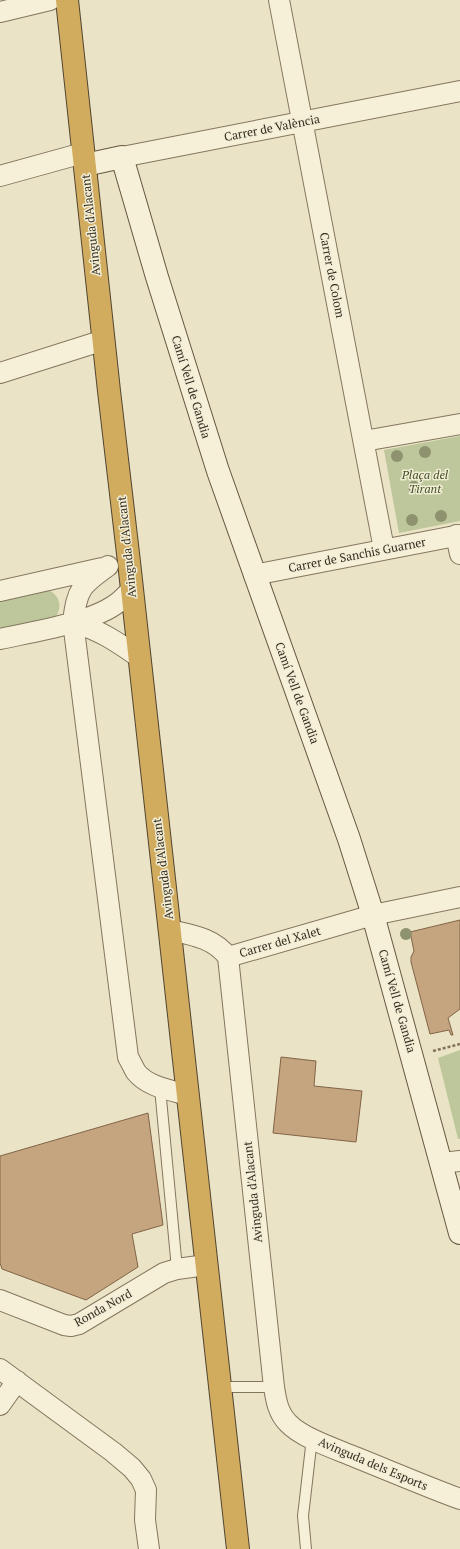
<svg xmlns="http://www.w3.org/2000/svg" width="460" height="1549" font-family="'PT Serif',serif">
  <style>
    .green { fill: #bdc79b }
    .building { fill: #c5a480; stroke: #816446 }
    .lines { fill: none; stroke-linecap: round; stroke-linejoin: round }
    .lane-casing { stroke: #84765e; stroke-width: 12 }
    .street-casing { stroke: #84765e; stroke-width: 22 }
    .secondary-casing { stroke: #665741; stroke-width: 24 }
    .highway-casing { stroke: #524431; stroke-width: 24 }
    .path { stroke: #84765e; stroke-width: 2.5; stroke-dasharray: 3 2; stroke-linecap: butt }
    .lane { stroke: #f6f0d9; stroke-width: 10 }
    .street { stroke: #f6f0d9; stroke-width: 20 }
    .secondary { stroke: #f6f0d9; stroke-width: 22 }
    .highway { stroke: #d1ac5f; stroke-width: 22 }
    .tree { fill: #8e926f }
    .labels { text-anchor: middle; stroke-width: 3; stroke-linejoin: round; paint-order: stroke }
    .street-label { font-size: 12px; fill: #352d20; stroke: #f2edd5 }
    .park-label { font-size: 12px; font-style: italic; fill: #425028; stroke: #f2edd5 }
  </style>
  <rect width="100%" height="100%" fill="#eae3c6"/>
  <path class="green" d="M460,436V521L399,533L384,450Z
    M48,590C60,595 63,607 55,618L0,631V600Z
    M460,1050V1139H458L438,1058Z"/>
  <path class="building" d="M460,920V1009L448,1018L453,1035H451L449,1030L430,1034L411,962V957L414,951L410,932Z
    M281,1057L316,1061L314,1086L362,1091L356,1142L273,1133Z
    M148,1113L163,1225L132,1234L138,1267L86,1300L2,1269L0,1263V1156Z"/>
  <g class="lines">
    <defs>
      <path id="lane" d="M160,1088L177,1269
        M220,1387H274
        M306,1549L303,1516L312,1438"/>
      <path id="street" d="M279,0L384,549
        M0,12L50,0
        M122,157L460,91
        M0,176L83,153
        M0,373L104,340
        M364,441L460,424
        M456,535L460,554
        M108,566C81,585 77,589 73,622L128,1057C131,1062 133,1067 136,1072C148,1087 170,1090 188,1095
        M254,575L460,535
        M0,591L102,568
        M73,622C101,631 116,641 140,658
        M0,639C32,632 90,623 116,604C122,600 127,594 132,589
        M170,930C192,935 214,938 228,957L274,1387C276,1400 278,1413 288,1423C302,1438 336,1449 355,1457C390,1471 425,1486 460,1499
        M228,957L373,915L460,897
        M442,1163L460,1161
        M0,1300L64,1325L71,1326L79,1324L164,1273L177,1269L206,1265
        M0,1369L113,1452L132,1468L141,1479L146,1490L145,1520L149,1549
        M0,1405L17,1381"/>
      <path id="secondary" d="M85,165L122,157L157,277L218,471L349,839L373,915L460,1233"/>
      <path id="highway" d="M67,0L109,391L129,562L238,1549"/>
    </defs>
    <use href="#lane" class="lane-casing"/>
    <use href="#street" class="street-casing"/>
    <use href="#secondary" class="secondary-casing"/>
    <use href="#highway" class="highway-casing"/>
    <path class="path" d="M433,1051L460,1044"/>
    <use href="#lane" class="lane"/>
    <use href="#street" class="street"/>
    <use href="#secondary" class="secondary"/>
    <use href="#highway" class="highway"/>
  </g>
  <g class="tree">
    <circle cx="425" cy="452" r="6"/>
    <circle cx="397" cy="456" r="6"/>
    <circle cx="414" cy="487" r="6"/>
    <circle cx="441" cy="516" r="6"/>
    <circle cx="412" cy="520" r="6"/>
    <circle cx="406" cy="934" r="6"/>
  </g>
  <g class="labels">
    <g class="street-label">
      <text transform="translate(272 128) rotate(-11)" y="4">Carrer de València</text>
      <text transform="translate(91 225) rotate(-96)" y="4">Avinguda d'Alacant</text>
      <text transform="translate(332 275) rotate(79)" y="4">Carrer de Colom</text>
      <text transform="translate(191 387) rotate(73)" y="4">Camí Vell de Gandia</text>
      <text transform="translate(127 547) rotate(-96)" y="4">Avinguda d'Alacant</text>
      <text transform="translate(357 555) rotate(-11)" y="4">Carrer de Sanchis Guarner</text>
      <text transform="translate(297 693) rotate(70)" y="4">Camí Vell de Gandia</text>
      <text transform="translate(163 869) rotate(-97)" y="4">Avinguda d'Alacant</text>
      <text transform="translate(280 942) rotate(-16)" y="4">Carrer del Xalet</text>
      <text transform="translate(397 1001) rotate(74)" y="4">Camí Vell de Gandia</text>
      <text transform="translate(253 1192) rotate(-96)" y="4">Avinguda d'Alacant</text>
      <text transform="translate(103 1308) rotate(-29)" y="4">Ronda Nord</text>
      <text transform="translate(373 1464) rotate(23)" y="4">Avinguda dels Esports</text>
    </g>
    <g class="park-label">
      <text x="425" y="479">Plaça del<tspan x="425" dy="14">Tirant</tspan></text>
    </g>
  </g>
</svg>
